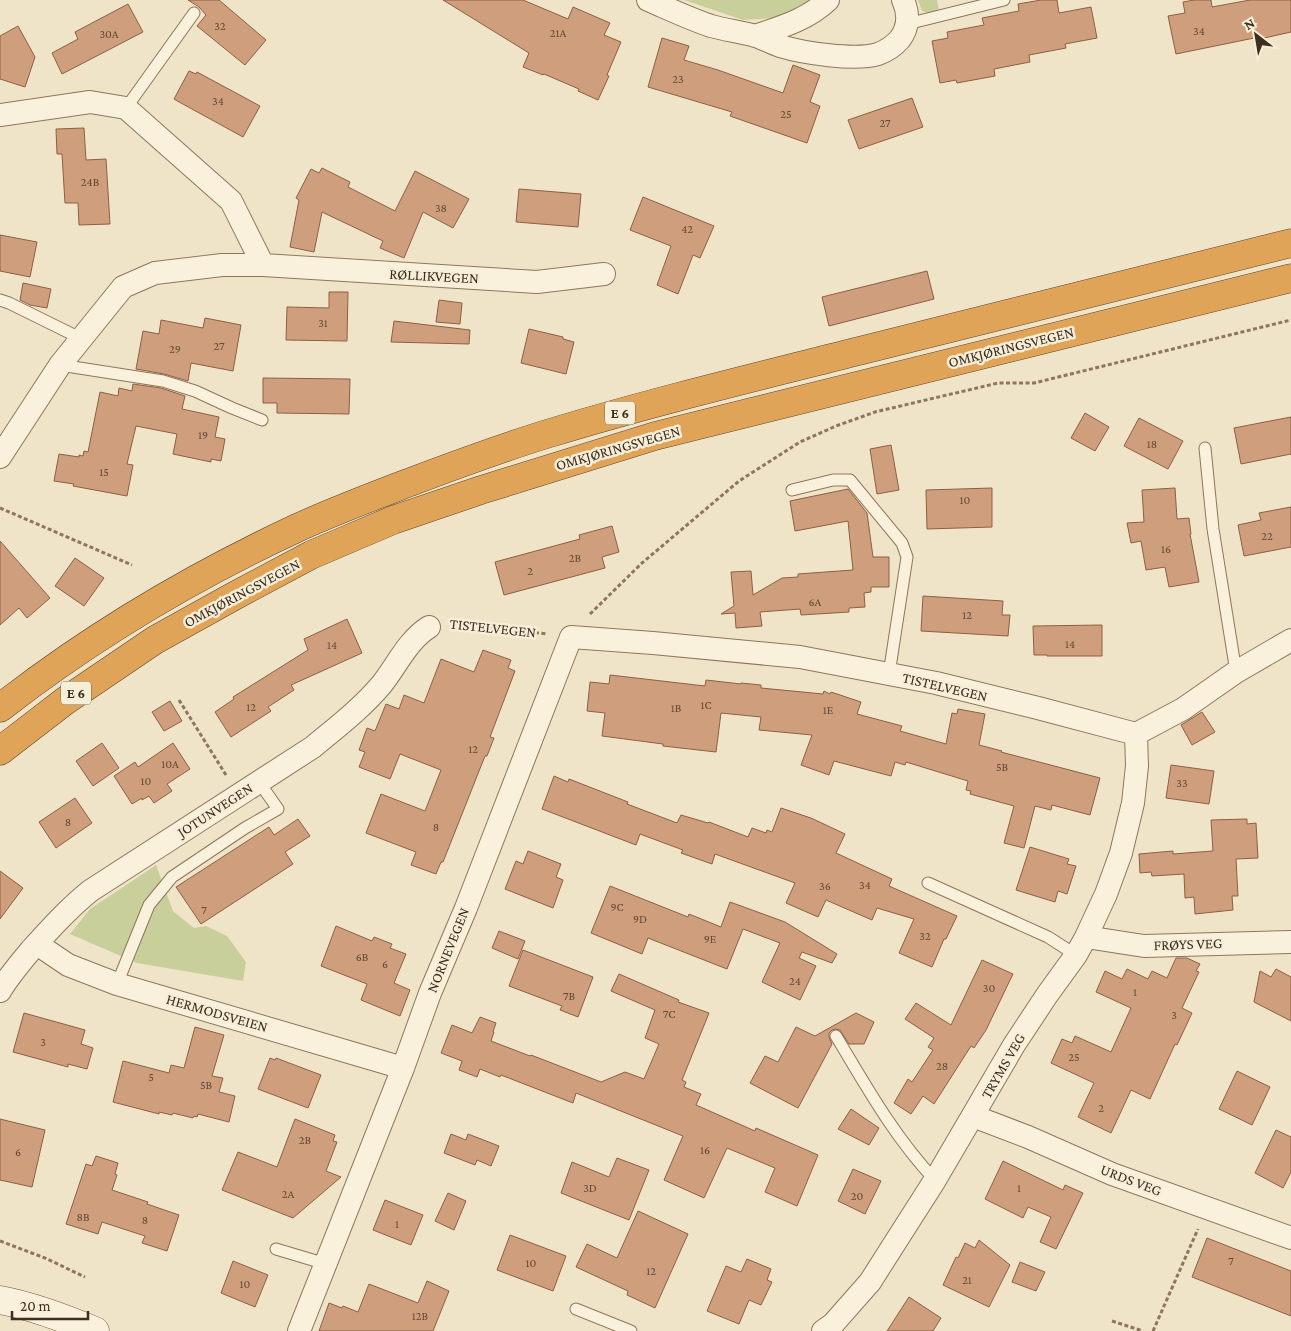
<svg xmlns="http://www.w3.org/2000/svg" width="1291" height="1331" font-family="'Crimson Pro',serif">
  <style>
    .green { fill: #c9cf9b }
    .building { fill: #cf9f7d; stroke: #8d5f41 }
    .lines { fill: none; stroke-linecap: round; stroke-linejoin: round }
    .lane-casing { stroke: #8d765c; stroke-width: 13 }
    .street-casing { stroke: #8d765c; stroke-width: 24 }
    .secondary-casing { stroke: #6f573f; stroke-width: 29 }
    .highway-casing { stroke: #5b4430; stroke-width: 29 }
    .path { stroke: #8d765c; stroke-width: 3; stroke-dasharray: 4 2.5; stroke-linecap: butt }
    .lane { stroke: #faf1dc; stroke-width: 11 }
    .street { stroke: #faf1dc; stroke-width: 22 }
    .secondary { stroke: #faf1dc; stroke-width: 28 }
    .highway { stroke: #e0a458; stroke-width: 28 }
    .labels { text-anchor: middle; stroke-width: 5; stroke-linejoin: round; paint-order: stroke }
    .number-label { font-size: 12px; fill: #624a37 }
    .shield { fill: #f7eed8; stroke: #756857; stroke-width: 1 }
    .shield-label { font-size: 14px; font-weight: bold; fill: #3d2e20 }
    .street-label { font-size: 15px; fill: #3d2e20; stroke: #f7eed8 }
  </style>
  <rect width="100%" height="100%" fill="#f0e4c8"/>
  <path class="green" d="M684,0H812L776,18L743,20Z
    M918,0H937L939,11L931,14L922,11Z
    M156,865L173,911L194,928L206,926L227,936L246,962L243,981L137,963L70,934L90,909Z"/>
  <path class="building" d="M188,0H219L266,40L245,65L197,26L206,15L199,7Z
    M443,0H523L568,19L573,7L610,23L604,35L621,42L607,75L609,76L598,100L578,91L579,89L544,74L543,75L523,67L529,53Z
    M1041,0H1057L1059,13L1091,7L1097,38L1065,44L1066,48L1029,55L1030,62L994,69L995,76L957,83L956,80L940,83L932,41L948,38L947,32L984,25L982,18L1019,11L1018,4Z
    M1194,0H1211L1212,7L1250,0H1291V32L1260,39L1259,37L1176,54L1168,16L1185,13L1183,2Z
    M128,4L143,32L62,74L52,53L78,39L75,32Z
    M18,26L35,57L25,87L0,79V36Z
    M662,38L689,46L684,60L718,70L783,93L793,65L820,75L810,102L820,106L807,143L730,116L732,112L648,87Z
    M189,71L196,74L197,72L260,106L243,137L181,103L174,99Z
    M912,98L923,127L859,149L848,120Z
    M84,128L86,160L106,159L110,224L79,225L78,203H65L62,154H57L56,129Z
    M322,168L350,182L348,187L395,211L415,171L469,199L453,228L423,212L404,258L380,248L383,241L322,212L314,252L290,247L299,200L296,198L311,169L319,173Z
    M519,189L581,194L578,227L516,222Z
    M643,197L714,226L700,258L693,255L678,294L657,285L671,246L630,230Z
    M0,235L37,242L30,277L0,271Z
    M927,271L934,299L829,326L822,297Z
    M23,283L51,289L47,308L30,305L20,300Z
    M329,292H348L347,341L286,340L287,307L329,308Z
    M439,300L462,303L460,324L436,322Z
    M205,318L241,325L233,371L191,363L188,381L164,374L136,369L143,331L159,334L161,320L203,328Z
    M394,321L470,330L469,344L391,342Z
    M529,329L563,337V339L574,342L566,374L521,363Z
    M263,378L350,379L349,414L277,413V403H263Z
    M133,384L161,388L185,396L182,409L219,417L215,437L225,439L221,461L211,459V462L173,454L177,434L136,426L127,464L133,465L127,496L73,486L74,484L54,481L59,454L79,457V455L83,456L84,451L88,452L100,392L118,396L119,388L132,391Z
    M1085,413L1109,427L1095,451L1071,438Z
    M1291,417V454L1241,464L1234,428Z
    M1139,418L1183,441L1168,469L1124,446Z
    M891,445L899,490L877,494L870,449Z
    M992,488V527L927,529L926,490Z
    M1175,488L1177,519L1189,518L1191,534H1190L1199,582L1169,587L1165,567L1146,570L1141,541L1131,543L1127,523L1144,522L1142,490Z
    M848,489L867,513L873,557H889V587H871V592L864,593L865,607L849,608V612L801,615L800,609L760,612L762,626L736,628L735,613L721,614L734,606L731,572L751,571L753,595L782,578L798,577V574L853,570L848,521L795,531L790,501Z
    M1291,507V547L1244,556L1238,525L1261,520L1259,513Z
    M612,526L619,552L602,557L605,568L504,595L495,562L580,539L579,535Z
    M0,541L50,598L27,618L19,608L0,625Z
    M75,558L104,578L84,606L55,586Z
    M923,596L1003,601L1002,615H1010L1008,636L921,631Z
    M347,619L362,653L291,685L294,690L268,707L271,711L231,737L215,712L234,699L233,697L308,650L304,639Z
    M1102,625V656H1047V655H1034L1033,626Z
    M483,650L511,660L508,668L515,671L490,737L494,738L487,756H485L443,862H441L436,874L411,865L416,852L366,833L381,794L425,811L441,770L400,754L390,779L359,767L365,752L359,750L367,728L375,731L386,704L399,709L404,695L424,703L441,659L474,672Z
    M610,675L705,686L706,680L741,684V683L761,685V688L823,694L824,691L830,694L831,692L861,702L857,714L902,726L900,731L946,744L952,713L957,714L958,709L985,714L979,745L1002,751L1001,752L1100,778L1090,815L1052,805L1051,810L1035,806L1024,848L1004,843L1014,806L970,794L971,791L966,790L968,781L906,762L905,765L895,762L891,776L834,761L829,775L801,765L812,735L759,730L761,717L721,713L716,752L663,746V744L602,736L605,713L587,711L590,682L609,684Z
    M170,701L182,721L164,731L152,712Z
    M1202,712L1215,732L1192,745L1181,725Z
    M102,743L119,768L93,786L76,761Z
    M173,743L190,769L167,784L172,791L154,803L149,796L142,800V798L132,804L114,776L135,762L138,767Z
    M1171,765L1214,771L1209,804L1166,798Z
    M554,776L568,782L569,779L628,802L627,804L677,823L681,815L708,823L709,822L748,837L752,828L766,833L767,830L772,832L781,808L811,818L845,834L836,853L892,879L889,886L957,916L946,939H944L932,967L899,953L914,919L877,908L872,920L826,900L818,917L786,903L795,883L715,854L712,864L681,853L683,850L640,834L636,845L542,809Z
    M75,798L92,823L56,848L39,822Z
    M298,819L310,836L285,852L293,864L201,924L176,887L269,827L274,835Z
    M1247,819V824L1256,823L1258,858L1236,859L1238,896H1232L1233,910L1195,914L1194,897L1185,898L1184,874L1152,876L1151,872L1140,873L1139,854L1173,851V854L1213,851L1211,820Z
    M1030,847L1069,859L1067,864L1076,866L1067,894L1058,891L1055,902L1016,890Z
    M528,851L561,864L556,877L563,880L553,908L505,889L516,861L523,864Z
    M0,871L23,888L0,919Z
    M610,886L688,917L689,914L721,927L730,902L785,922L837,954L832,963L802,952L799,958L816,966L800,1000L762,982L780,943L743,929L727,969L648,938L642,954L591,933Z
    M336,926L372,941L374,937L392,944L390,948L406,954L394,983L410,990L400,1016L361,1000L367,984L321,966Z
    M499,931L525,941L518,959L492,948Z
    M523,950L593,977L578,1017L560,1010L562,1006L509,986Z
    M1176,958H1187L1200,964L1196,971L1199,972L1182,1008L1192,1013L1177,1045L1175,1044L1150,1099L1131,1090L1111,1133L1078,1117L1094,1083L1051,1063L1062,1039L1072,1043L1075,1036L1111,1052L1131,1008L1096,992L1105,971L1122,979L1127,969L1148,979L1152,971L1167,978Z
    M982,960L1013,974L986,1030L974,1048L971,1046L934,1104L923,1096L911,1114L894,1103L908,1079L912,1082L933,1050L928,1047L934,1038L905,1019L916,1003L951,1025Z
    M1276,969L1291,977V1021L1254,1002L1260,971L1271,977Z
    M619,974L679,1000L678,1002L709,1013L682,1080L686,1082L684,1087L701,1094L696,1105L755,1131L756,1128L818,1155L797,1206L765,1192L775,1168L727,1148L704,1198L664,1180L683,1136L576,1093L573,1103L501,1075L500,1077L480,1069L477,1077L459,1070L462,1061L441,1053L452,1025L472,1033L480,1017L496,1023L493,1032H494L491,1041L530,1056L531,1055L601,1082L625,1072L644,1079L659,1044L645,1038L655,1010L611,991Z
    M24,1013L85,1030L81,1044L93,1048L87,1069L68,1064V1067L13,1052Z
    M856,1013L874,1022L864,1044H849L840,1030L835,1029L832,1030L829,1033V1037L832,1044L798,1108L750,1083L765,1056L778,1062L796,1027L815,1036Z
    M195,1027L224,1035L212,1076L223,1078L219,1092L235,1096L229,1122L198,1114L197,1117L194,1116L193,1118L173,1113L172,1115L159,1112V1114L113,1102L123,1061L169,1073L171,1065L184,1068Z
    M270,1058L275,1060L276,1058L321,1075L308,1108L258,1089Z
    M1237,1071L1270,1087L1252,1125L1219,1109Z
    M851,1109L879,1128L869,1145L838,1129Z
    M0,1119L45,1130L32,1187L0,1180Z
    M295,1119L335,1135L333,1141L337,1142L326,1171L341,1177L293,1218L222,1190L238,1152L277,1167Z
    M1276,1130L1291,1137V1172L1283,1188L1255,1173Z
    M451,1134L466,1140L468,1134L499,1146L491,1166L477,1160L475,1165L444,1153Z
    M96,1156L118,1163L115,1174L117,1175L112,1190L148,1202L147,1204L179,1215L167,1251L142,1243L145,1236L102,1222L98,1234L66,1224L86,1164L92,1166Z
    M617,1158L649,1170L629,1220L561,1193L572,1162L609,1177Z
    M1003,1161L1063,1190L1065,1185L1083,1193L1056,1249L1040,1242L1051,1217L1028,1207L1023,1218L985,1199Z
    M853,1169L881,1181L865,1214L838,1201Z
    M448,1193L466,1201L454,1230L435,1221Z
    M385,1200L423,1215L411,1245L373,1230Z
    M638,1211L688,1234L655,1308L627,1295L628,1291L576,1267L587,1244L617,1258Z
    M510,1235L566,1256L553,1291L497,1270Z
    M1207,1238L1291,1271V1316L1192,1277Z
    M979,1240L1010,1265L989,1307L943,1285L956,1257L958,1258L965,1243L975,1248Z
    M747,1259L771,1269L767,1280L772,1282L761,1305L749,1300L739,1324L707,1311L726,1266L741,1272Z
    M233,1261L268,1275L255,1307L221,1293Z
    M1020,1262L1045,1272L1036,1291L1012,1282Z
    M427,1281L449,1291L433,1331H319L329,1303L342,1308L343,1306L358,1312L369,1284L418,1303Z
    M909,1297L941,1318L933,1331H887Z"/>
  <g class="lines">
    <defs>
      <path id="lane" d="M907,24L1004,0
        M126,108L194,13
        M0,300L9,303L82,339
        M60,365L163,381L195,391L232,408L262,420
        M1205,448L1213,529L1236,672
        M792,490L833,480H850L902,543L907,557L889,674
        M928,883L1048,937L1076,955
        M117,984L149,905L172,877L245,828L278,809L259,782
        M836,1036C866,1086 895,1138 935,1180
        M276,1249L326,1264
        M576,1309L631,1331"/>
      <path id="street" d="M648,0C669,9 690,19 711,26C726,30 741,32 756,36C764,39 772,43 780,46C803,53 855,61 878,54C886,51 894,46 900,39C909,27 909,13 903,0
        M755,36C781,27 807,20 828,0
        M0,115L90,102L126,108L231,201L263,265
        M0,457L60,365L123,287L155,273L222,265H263L537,282L604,274
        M1086,937L1144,946L1291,942
        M37,944L68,965L117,984L403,1068
        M0,991C9,976 20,963 31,950C50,929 68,909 90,891L313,747C337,727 362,708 382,684C397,665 408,640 429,627
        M973,1116L1028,1137L1112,1174L1291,1238
        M299,1331L403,1068L430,993L466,908L571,637L653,643L800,657L936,683L1038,708L1136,734L1183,709L1236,672L1291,640
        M823,1331L833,1324L870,1282L935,1180L1014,1045L1047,995L1076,955L1086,937L1106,894L1121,853L1133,803L1137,766L1136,734"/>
      <path id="secondary" d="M0,1300C33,1306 64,1318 95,1331"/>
      <path id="highway" d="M0,708C91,637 192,577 297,528C334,511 374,496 413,481C458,464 504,447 550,433C652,402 756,377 859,351C1003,315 1147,279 1291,243
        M0,751L65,701L155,640L236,595L311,555L393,520L481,490L655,436L1291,278"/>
    </defs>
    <use href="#lane" class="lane-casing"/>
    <use href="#street" class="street-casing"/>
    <use href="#secondary" class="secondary-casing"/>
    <use href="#highway" class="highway-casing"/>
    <path class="path" d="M0,508L132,565
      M590,614L642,563L739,481L800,442L836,426L875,412L998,383H1034L1291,320
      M451,623L547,634
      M179,700L226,775
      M0,1241L45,1258L85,1277
      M1112,1321L1143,1331
      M1153,1331L1198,1229"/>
    <use href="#lane" class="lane"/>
    <use href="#street" class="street"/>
    <use href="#secondary" class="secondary"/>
    <use href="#highway" class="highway"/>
  </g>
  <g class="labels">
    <g class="number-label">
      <text x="220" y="30">32</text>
      <text x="1199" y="35">34</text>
      <text x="558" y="37">21A</text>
      <text x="109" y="38">30A</text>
      <text x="678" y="83">23</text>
      <text x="218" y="105">34</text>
      <text x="786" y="118">25</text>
      <text x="885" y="127">27</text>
      <text x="90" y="186">24B</text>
      <text x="441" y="212">38</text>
      <text x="687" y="233">42</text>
      <text x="323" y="327">31</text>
      <text x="219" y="350">27</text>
      <text x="175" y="353">29</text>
      <text x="203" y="439">19</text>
      <text x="1152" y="448">18</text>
      <text x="104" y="476">15</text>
      <text x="965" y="504">10</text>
      <text x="1267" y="540">22</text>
      <text x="1166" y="553">16</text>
      <text x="575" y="562">2B</text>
      <text x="530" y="575">2</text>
      <text x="815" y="606">6A</text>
      <text x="967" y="619">12</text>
      <text x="1070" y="648">14</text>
      <text x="332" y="649">14</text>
      <text x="706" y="709">1C</text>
      <text x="251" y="711">12</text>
      <text x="676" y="712">1B</text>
      <text x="828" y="714">1E</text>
      <text x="473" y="753">12</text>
      <text x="170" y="768">10A</text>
      <text x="1002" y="771">5B</text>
      <text x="146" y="785">10</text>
      <text x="1182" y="787">33</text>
      <text x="68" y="826">8</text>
      <text x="436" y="831">8</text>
      <text x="865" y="889">34</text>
      <text x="825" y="890">36</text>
      <text x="617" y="911">9C</text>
      <text x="204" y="914">7</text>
      <text x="640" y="923">9D</text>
      <text x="925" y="940">32</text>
      <text x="710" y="943">9E</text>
      <text x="362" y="961">6B</text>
      <text x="385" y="968">6</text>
      <text x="795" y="985">24</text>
      <text x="989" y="992">30</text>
      <text x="1135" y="996">1</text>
      <text x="569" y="1000">7B</text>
      <text x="669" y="1018">7C</text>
      <text x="1174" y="1019">3</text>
      <text x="43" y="1046">3</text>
      <text x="1074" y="1061">25</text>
      <text x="942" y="1070">28</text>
      <text x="151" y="1081">5</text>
      <text x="206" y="1089">5B</text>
      <text x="1101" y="1112">2</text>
      <text x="305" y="1144">2B</text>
      <text x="705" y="1154">16</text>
      <text x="18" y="1156">6</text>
      <text x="590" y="1192">3D</text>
      <text x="1019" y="1192">1</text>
      <text x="288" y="1198">2A</text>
      <text x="857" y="1200">20</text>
      <text x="83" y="1221">8B</text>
      <text x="145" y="1224">8</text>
      <text x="397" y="1228">1</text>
      <text x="1231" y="1265">7</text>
      <text x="531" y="1267">10</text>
      <text x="651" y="1275">12</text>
      <text x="967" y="1284">21</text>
      <text x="245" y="1288">10</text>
      <text x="420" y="1320">12B</text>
    </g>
    <g class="shield">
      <rect x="605" y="401.5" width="30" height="23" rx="4"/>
      <rect x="61" y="681.5" width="30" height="23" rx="4"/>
    </g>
    <g class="shield-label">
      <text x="620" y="418">E 6</text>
      <text x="76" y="698">E 6</text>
    </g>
    <g class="street-label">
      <text transform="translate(434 276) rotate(3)" y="5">RØLLIKVEGEN</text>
      <text transform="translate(1011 347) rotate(-14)" y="5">OMKJØRINGSVEGEN</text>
      <text transform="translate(618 448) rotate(-16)" y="5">OMKJØRINGSVEGEN</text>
      <text transform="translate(242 593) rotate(-28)" y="5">OMKJØRINGSVEGEN</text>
      <text transform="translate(493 628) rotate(6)" y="5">TISTELVEGEN</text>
      <text transform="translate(945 687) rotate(13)" y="5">TISTELVEGEN</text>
      <text transform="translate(215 810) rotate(-33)" y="5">JOTUNVEGEN</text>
      <text transform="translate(1188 944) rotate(-2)" y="5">FRØYS VEG</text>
      <text transform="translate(448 950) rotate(-68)" y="5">NORNEVEGEN</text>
      <text transform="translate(217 1013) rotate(16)" y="5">HERMODSVEIEN</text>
      <text transform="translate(1003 1066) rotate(-60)" y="5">TRYMS VEG</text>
      <text transform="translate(1131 1180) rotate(21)" y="5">URDS VEG</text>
    </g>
  </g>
  <g transform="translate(1256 35) rotate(329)" stroke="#f7eed8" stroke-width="4" paint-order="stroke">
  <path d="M0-4L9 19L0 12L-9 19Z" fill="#3d2e20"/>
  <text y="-8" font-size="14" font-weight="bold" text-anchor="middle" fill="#3d2e20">N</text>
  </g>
  <path d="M12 1311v8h76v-8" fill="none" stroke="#3d2e20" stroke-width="2.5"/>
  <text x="20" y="1311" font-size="15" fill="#3d2e20" stroke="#f7eed8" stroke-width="4" paint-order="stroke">20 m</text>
</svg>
